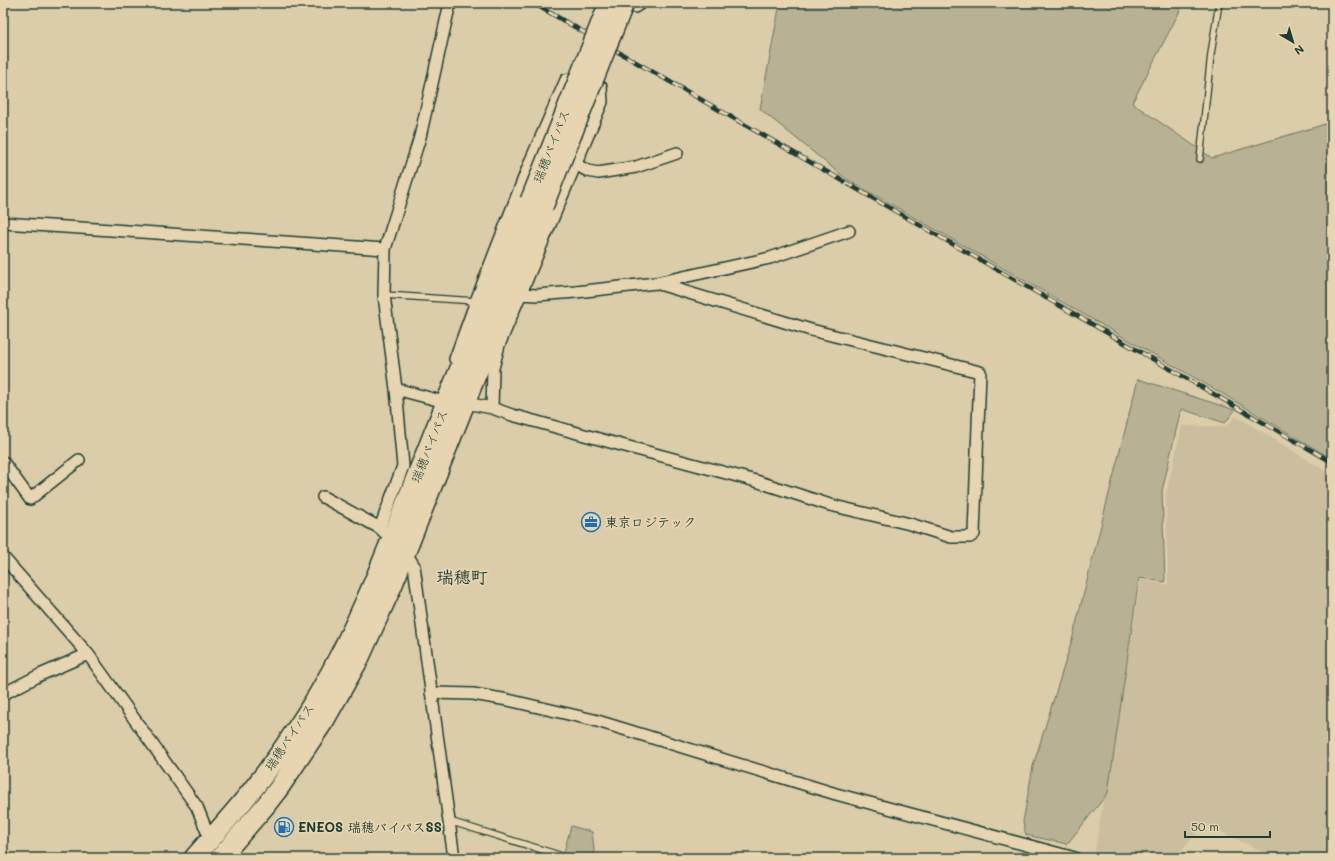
<svg xmlns="http://www.w3.org/2000/svg" width="1335" height="861" font-family="Mali,'Klee One',sans-serif">
  <style>
    .built { fill: #cabe9f }
    .green { fill: #b8b194; stroke: #6c7764 }
    .lines { fill: none; stroke-linecap: round; stroke-linejoin: round }
    .service-casing { stroke: #1f3d34; stroke-width: 8 }
    .minor-casing { stroke: #1f3d34; stroke-width: 14 }
    .trunk-casing { stroke: #1f3d34; stroke-width: 22 }
    .service { stroke: #e7d5b2; stroke-width: 5.5 }
    .minor { stroke: #e7d5b2; stroke-width: 11 }
    .trunk { stroke: #e7d5b2; stroke-width: 19 }
    .rail-casing { stroke: #1f3d34; stroke-width: 4.5 }
    .rail { stroke: #e7d5b2; stroke-width: 3; stroke-dasharray: 9; stroke-linecap: butt }
    .trunk-bridge-casing { stroke: #1f3d34; stroke-width: 22; stroke-linecap: butt }
    .trunk-bridge { stroke: #e7d5b2; stroke-width: 19 }
    .labels { text-anchor: middle; stroke-width: 3.5; stroke-linejoin: round; paint-order: stroke }
    .street-label { font-size: 13px; fill: #1f3d34; stroke: #e7d5b2 }
    .poi-label { font-size: 13px; font-weight: bold; fill: #1f3d34; stroke: #e7d5b2; text-anchor: start }
    .district-label { font-size: 17px; font-weight: bold; fill: #1f3d34; stroke: #e7d5b2 }
  </style>
  <rect width="100%" height="100%" fill="#dbccaa"/>
  <filter id="ink" filterUnits="userSpaceOnUse"><feTurbulence type="fractalNoise" baseFrequency=".025" numOctaves="2"/><feDisplacementMap in="SourceGraphic" scale="8" xChannelSelector="R" yChannelSelector="G"/><feConvolveMatrix kernelMatrix="1 2 1 2 8 2 1 2 1" color-interpolation-filters="sRGB"/></filter>
  <g filter="url(#ink)">
    <path class="built" d="M1236,416L1332,475V858H1276L1205,824L1174,858H1098L1094,856L1141,580L1168,585L1166,494L1182,426H1226Z"/>
    <path class="green" d="M780,3H1184L1132,103L1212,158L1332,122V459L1223,394L845,178L760,109Z
      M1138,379L1235,410L1225,423L1181,409L1162,491L1165,582L1139,578L1108,793L1067,844L1026,835L1023,822L1033,766L1072,640Z
      M571,826L592,832L595,858H565L564,852Z"/>
    <g class="lines">
      <defs>
        <path id="service" d="M1200,159L1211,54L1219,3
          M384,295L476,301
          M449,821L559,855L560,858"/>
        <path id="minor" d="M629,3L635,7L641,3
          M575,164L588,171L598,173L636,167L677,153
          M3,223L127,231L385,249
          M520,294L537,295L576,292L656,283L770,258L849,231
          M455,359L476,301L531,160L566,80L583,77L601,87L602,102L499,345L493,368L492,408
          M396,389L441,401
          M466,403L492,408L512,415L610,442L756,481L830,505L910,524L951,537H970L974,534L980,372L811,330L656,283
          M3,462L30,499L79,460
          M323,497L380,528L384,532
          M380,528L403,466L396,389L384,295L385,249L420,137L450,3
          M404,550L414,566L454,858
          M3,557L88,654L197,807L210,839
          M431,693L473,694L508,700L594,720L836,794L1075,858
          M3,694L40,675L88,654"/>
        <path id="trunk" d="M194,858C215,834 237,810 257,784C279,756 299,726 318,695C363,618 394,532 427,450C460,366 495,284 530,201
          M220,858L265,806L279,788L324,721L359,659L393,584L543,207"/>
      </defs>
      <use href="#service" class="service-casing"/>
      <use href="#minor" class="minor-casing"/>
      <use href="#trunk" class="trunk-casing"/>
      <use href="#service" class="service"/>
      <use href="#minor" class="minor"/>
      <use href="#trunk" class="trunk"/>
      <defs>
        <path id="rail" d="M533,3L1332,462"/>
      </defs>
      <use href="#rail" class="rail-casing"/>
      <use href="#rail" class="rail"/>
      <defs>
        <path id="trunk-bridge" d="M530,201L609,3
          M543,207L624,3"/>
      </defs>
      <use href="#trunk-bridge" class="trunk-bridge-casing"/>
      <use href="#trunk-bridge" class="trunk-bridge"/>
    </g>
  </g>
  <defs>
    <symbol id="office-ring" viewBox="-11 -11 22 22"><circle r="9.5" fill="#e7d5b2" stroke="#1f6fb2" stroke-width="1.5"/><path d="M-6-3h4V-5.5h4V-3h4V5H-6ZM-1-4.5V-3h2v-1.5ZM-6 0V1H6V0Z" fill="#1f6fb2"/></symbol>
    <symbol id="fuel-ring" viewBox="-11 -11 22 22"><circle r="9.5" fill="#e7d5b2" stroke="#1f6fb2" stroke-width="1.5"/><path d="M-5.5-6h7V0h2V4h1.3V-2.5L3-4.5l.8-.8L6-3V5H2.5V1h-1V6h-7ZM-4.2-4.7v3.2H.2V-4.7Z" fill="#1f6fb2"/></symbol>
  </defs>
  <g fill-rule="evenodd">
    <use href="#office-ring" x="580" y="511" width="22" height="22"/>
    <use href="#fuel-ring" x="273" y="816" width="22" height="22"/>
  </g>
  <g class="labels">
    <g class="street-label">
      <text transform="translate(551 146) rotate(-68)" y="5">瑞穂バイパス</text>
      <text transform="translate(429 446) rotate(-68)" y="5">瑞穂バイパス</text>
      <text transform="translate(289 737) rotate(-56)" y="5">瑞穂バイパス</text>
    </g>
    <g class="poi-label">
      <text x="605" y="527">東京ロジテック</text>
      <text x="298" y="832">ENEOS 瑞穂バイパスSS</text>
    </g>
    <g class="district-label">
      <text x="462" y="583">瑞穂町</text>
    </g>
  </g>
  <rect width="1335" height="861" fill="none" stroke="#e7d5b2" stroke-width="16"/>
  <rect x="8" y="8" width="1319" height="845" fill="none" stroke="#1f3d34" stroke-width="1.5" filter="url(#ink)"/>
  <g transform="translate(1293 42) rotate(142)" stroke="#e7d5b2" stroke-width="3" paint-order="stroke">
  <path d="M0-3L7 15L0 10L-7 15Z" fill="#1f3d34"/>
  <text y="-6" font-size="11" font-weight="bold" text-anchor="middle" fill="#1f3d34">N</text>
  </g>
  <path d="M1185 831v6h85v-6" fill="none" stroke="#1f3d34" stroke-width="2"/>
  <text x="1191" y="831" font-size="12" fill="#1f3d34" stroke="#e7d5b2" stroke-width="3" paint-order="stroke">50 m</text>
</svg>
